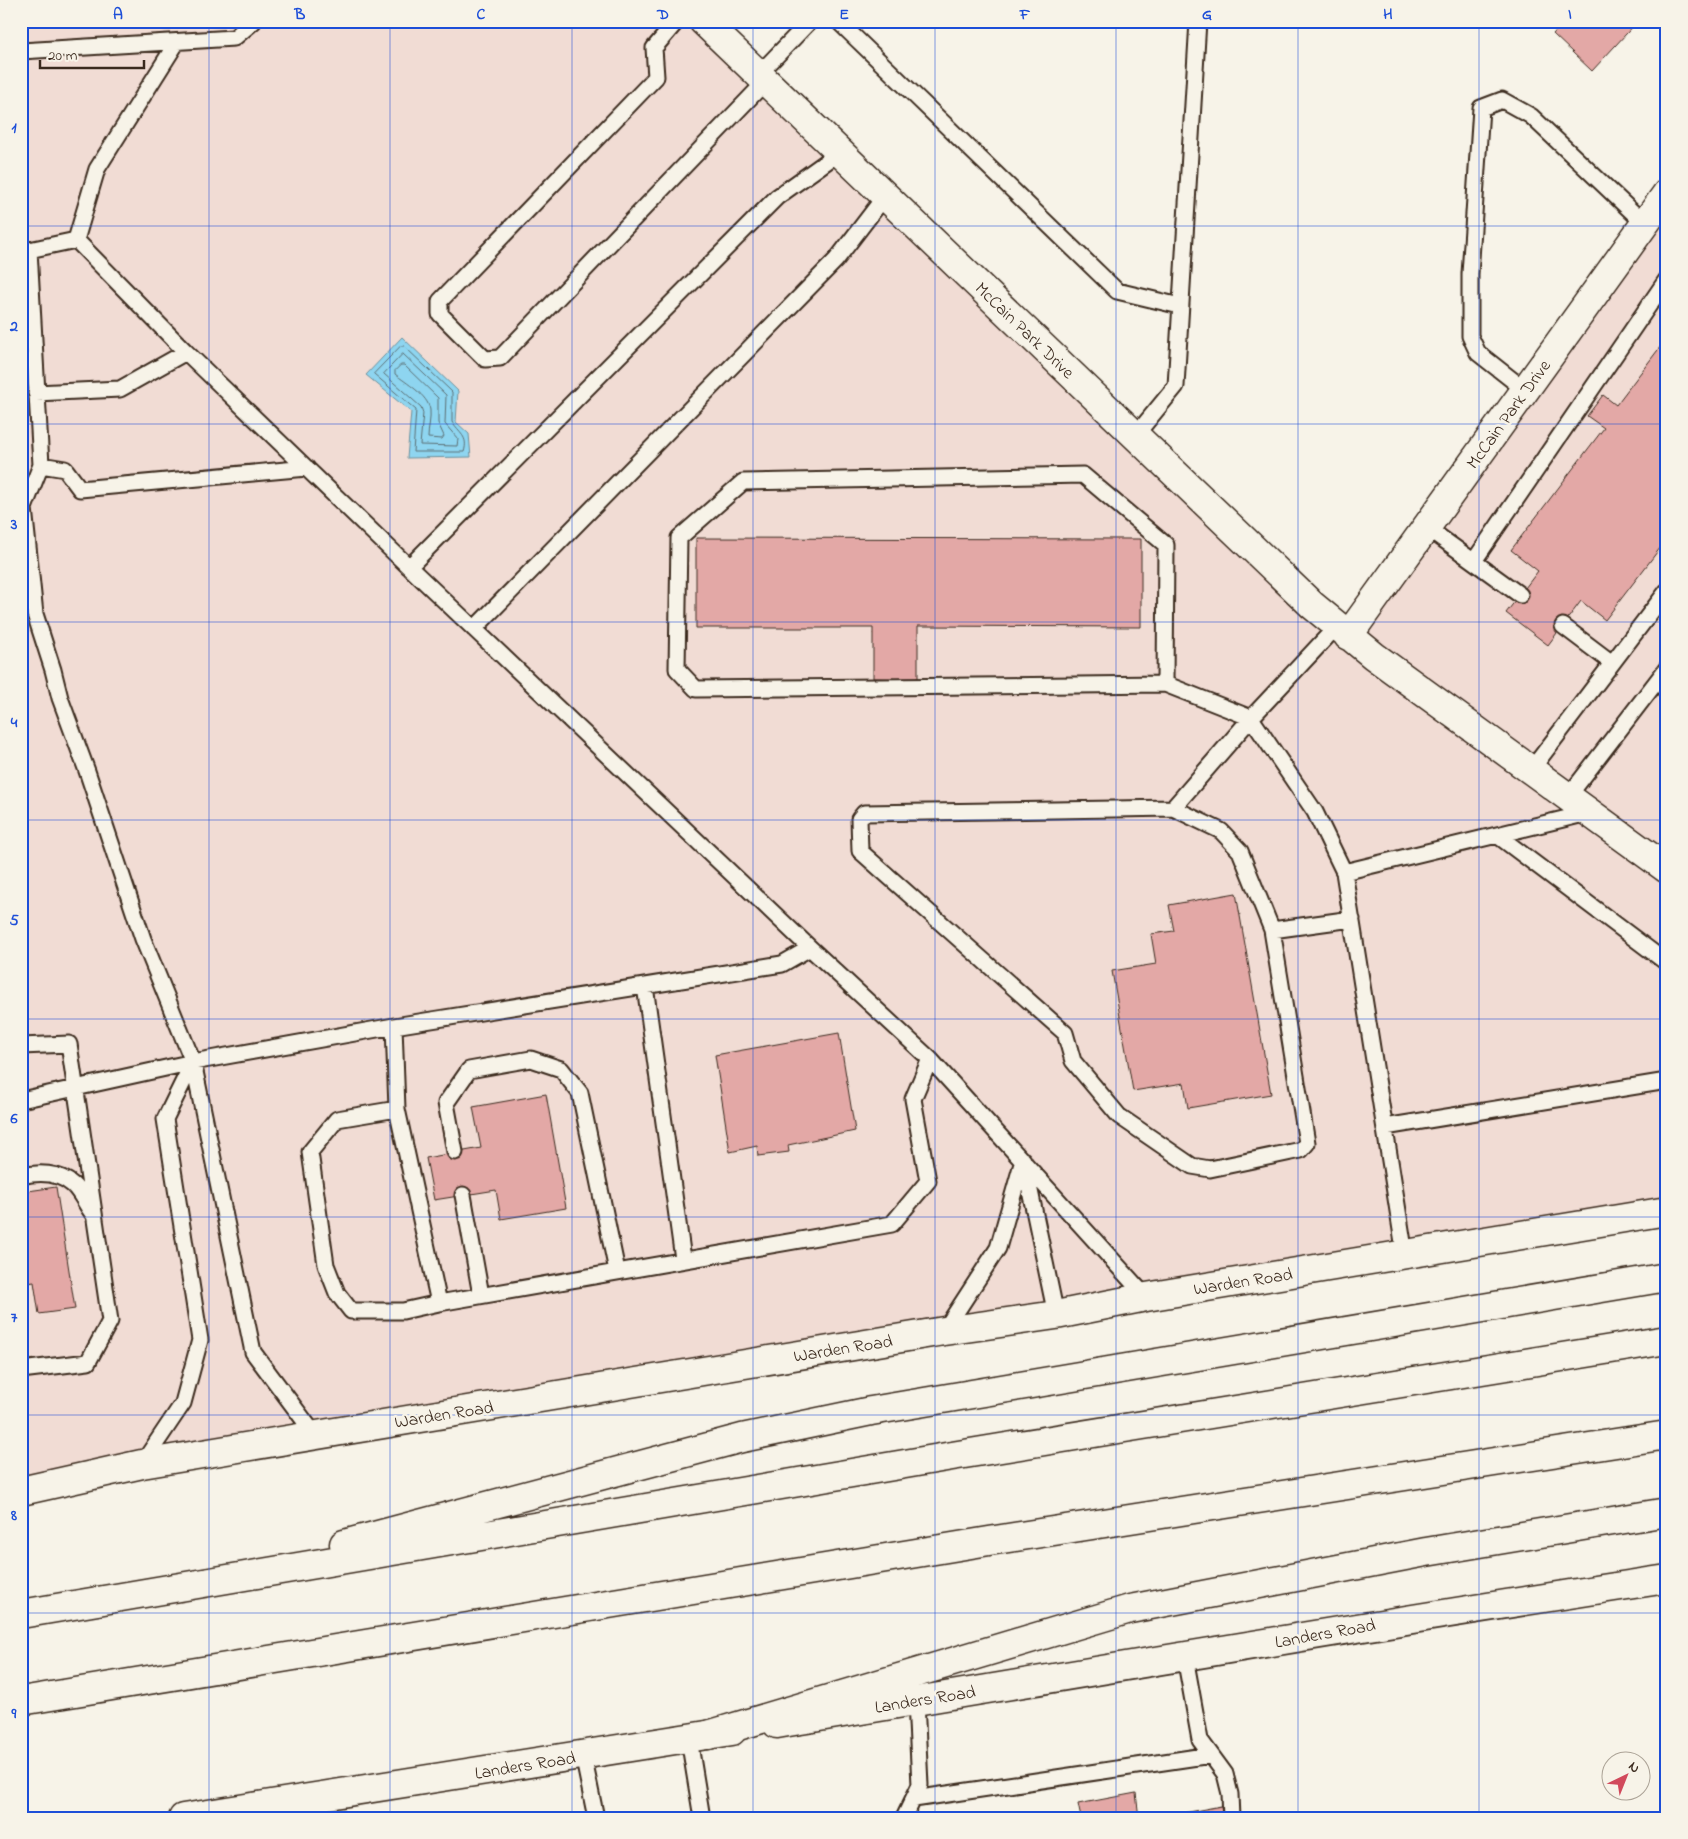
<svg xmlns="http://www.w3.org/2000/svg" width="1688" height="1839" font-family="'Indie Flower',sans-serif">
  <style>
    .built { fill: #f1dcd4 }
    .water { fill: #8ed5f0; stroke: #6d919c }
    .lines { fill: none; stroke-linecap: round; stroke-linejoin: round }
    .shore { stroke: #5c6e72; stroke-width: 1 }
    .building { fill: #e3a8a6; stroke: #3b2a1e }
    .service-casing { stroke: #3b2a1e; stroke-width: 19 }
    .minor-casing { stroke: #3b2a1e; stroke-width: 31 }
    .secondary-casing { stroke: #3b2a1e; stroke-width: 31 }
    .motorway-casing { stroke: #3b2a1e; stroke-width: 31 }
    .service { stroke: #f7f3e8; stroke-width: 15 }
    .minor { stroke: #f7f3e8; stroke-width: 28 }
    .secondary { stroke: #f7f3e8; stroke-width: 28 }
    .motorway { stroke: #f7f3e8; stroke-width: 28 }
    .grid { fill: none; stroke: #1d4ed8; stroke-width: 1; stroke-opacity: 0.55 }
    .labels { text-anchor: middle; stroke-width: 5; stroke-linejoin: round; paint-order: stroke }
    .street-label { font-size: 18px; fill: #3b2a1e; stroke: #f7f3e8 }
    .neatline { fill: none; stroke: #1d4ed8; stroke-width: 2 }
    .grid-label { font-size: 16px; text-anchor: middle; font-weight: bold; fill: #1d4ed8 }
  </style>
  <rect width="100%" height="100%" fill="#f7f3e8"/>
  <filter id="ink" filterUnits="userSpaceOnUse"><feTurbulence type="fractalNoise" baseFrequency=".02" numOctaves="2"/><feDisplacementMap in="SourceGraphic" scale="10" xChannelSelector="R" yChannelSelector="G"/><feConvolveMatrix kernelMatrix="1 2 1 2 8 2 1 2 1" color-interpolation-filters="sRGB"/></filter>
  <g filter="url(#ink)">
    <path class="built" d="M21,21H707L1348,635L1667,191V1212L21,1491Z"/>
    <path class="water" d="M402,337L458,391L456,422L469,434L471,457L407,458L411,412L366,375Z"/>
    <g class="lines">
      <path class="shore" d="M401,346H404L452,392V422C459,434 469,436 464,452H413L416,410L374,374Z
        M403,354L446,395L445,424L458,439L457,446L420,445L423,413L421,407L384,374Z
        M401,365H404L438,398V423L444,436L442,439L428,438C428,429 431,419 430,410C428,395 406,383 395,374V371Z"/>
    </g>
    <path class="building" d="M1561,21H1638L1592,71L1553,34L1563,23Z
      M1667,338V539L1605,620L1581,601L1548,645L1506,613L1538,571L1511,550L1604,428L1587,416L1603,395L1616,405Z
      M696,538L1141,539V627L918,626V679L873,678V628H696Z
      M1236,893L1271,1094L1188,1108L1184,1083L1133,1091L1112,971L1156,964L1151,934L1174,931L1169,905Z
      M839,1033L855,1131L788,1145L789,1152L758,1156L757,1146L730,1152L715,1055Z
      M546,1094L566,1208L501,1219L496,1190L434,1200L426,1158L481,1148L473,1107Z
      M56,1187L75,1309L39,1314L34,1282L21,1284V1192Z
      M1136,1793L1139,1818H1081L1078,1804Z
      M1221,1806L1223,1818H1157Z"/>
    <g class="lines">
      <defs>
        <path id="service" d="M677,21L654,48L656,77L440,301V314L485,359L500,358L766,81
          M838,21L1117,291L1180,306
          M177,42L97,169L76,240L186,352L409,567L810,948L930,1059L1146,1297
          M21,51L234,38L254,21
          M759,74L810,21
          M1525,390L1478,353L1470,336V274L1481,108L1502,100L1531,116L1645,224
          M36,393L120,389L186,352
          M1135,436L1176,386L1198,21
          M41,465L65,469L80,489L307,468
          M21,508H24L35,614L53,670L60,698L87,771L143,939L193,1062L253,1352L315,1435
          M24,508L41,465L29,250L76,240
          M1426,527L1520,595
          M1474,561L1667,279
          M409,567L777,197L840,152
          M1337,626L1251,718L1315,812L1344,872L1405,1255
          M1563,626L1612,663
          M474,629L836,260L885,196
          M1165,684L1166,545L1083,475L743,482L679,538L677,669L696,689L1165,684L1251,718L1173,808L864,813L859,819L860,851L1065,1033L1073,1061L1119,1116L1192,1166L1210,1169L1301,1150L1307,1143L1272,930L1240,851L1221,831L1173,808
          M1531,770L1667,591
          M1567,798L1667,668
          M1497,835L1667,963
          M1344,872L1588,813
          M1272,930L1352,919
          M645,986L683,1259
          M394,1026L397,1109L439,1303
          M21,1046L69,1044L110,1321L88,1362L21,1370
          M21,1100L193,1062L394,1026L782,964L810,948
          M397,1109L337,1119L310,1152L326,1265L337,1293L351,1311H403L439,1303L892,1224L928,1181L913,1099L930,1059
          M1385,1127L1667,1081
          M455,1152L446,1103L469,1070L531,1059L561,1069L580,1093L617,1271
          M1024,1162L1056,1315
          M21,1176C38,1172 59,1172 73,1185C81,1192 86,1205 93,1214
          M463,1195L481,1295
          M944,1331L998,1248L1023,1160
          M142,1464L183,1403L200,1340L165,1119L193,1062
          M1185,1657L1200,1740L1225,1774L1230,1794L1231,1818
          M689,1739L702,1818
          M583,1755L596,1818
          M914,1799L1211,1755
          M904,1818L920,1785L916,1701"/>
        <path id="minor" d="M703,21L1312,605L1374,656L1667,869
          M1348,636L1667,193"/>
        <path id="secondary" d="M21,1491L142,1464L944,1331L1056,1315L1146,1297L1667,1211
          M777,1724C1074,1675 1370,1624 1667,1579
          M183,1818L732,1731"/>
        <path id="motorway" d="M344,1544L742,1438L871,1411L1667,1277
          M21,1614L958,1455L1667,1340
          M21,1701L989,1541L1667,1435
          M708,1735L1130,1609L1426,1552L1667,1512"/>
      </defs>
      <use href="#service" class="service-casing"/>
      <use href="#minor" class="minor-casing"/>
      <use href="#secondary" class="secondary-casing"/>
      <use href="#motorway" class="motorway-casing"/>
      <use href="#service" class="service"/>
      <use href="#minor" class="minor"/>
      <use href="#secondary" class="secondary"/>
      <use href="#motorway" class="motorway"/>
    </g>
  </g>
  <path class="grid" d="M209,21V1818M390,21V1818M572,21V1818M753,21V1818M935,21V1818M1116,21V1818M1298,21V1818M1479,21V1818M21,226H1667M21,424H1667M21,622H1667M21,820H1667M21,1019H1667M21,1217H1667M21,1415H1667M21,1613H1667"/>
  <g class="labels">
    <g class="street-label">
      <text transform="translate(1025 330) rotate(44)" y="6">McCain Park Drive</text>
      <text transform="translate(1508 414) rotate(-54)" y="6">McCain Park Drive</text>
      <text transform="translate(1243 1281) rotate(-9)" y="6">Warden Road</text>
      <text transform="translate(843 1348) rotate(-9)" y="6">Warden Road</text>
      <text transform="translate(444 1414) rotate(-9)" y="6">Warden Road</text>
      <text transform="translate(1325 1633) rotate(-10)" y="6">Landers Road</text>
      <text transform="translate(925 1699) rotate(-9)" y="6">Landers Road</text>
      <text transform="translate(525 1765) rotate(-9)" y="6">Landers Road</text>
    </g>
  </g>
  <rect width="1688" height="1839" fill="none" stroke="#f7f3e8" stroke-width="55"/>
  <g transform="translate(1626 1776) rotate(43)"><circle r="24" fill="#f7f3e8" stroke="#aca397"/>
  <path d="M0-4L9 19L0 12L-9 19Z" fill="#d1495b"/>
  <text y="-8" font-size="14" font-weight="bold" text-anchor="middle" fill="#3b2a1e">N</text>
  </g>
  <path d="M40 60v8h104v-8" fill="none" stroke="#3b2a1e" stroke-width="2.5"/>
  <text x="48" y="60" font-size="15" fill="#3b2a1e" stroke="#f7f3e8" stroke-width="4" paint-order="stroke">20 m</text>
  <rect x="28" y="28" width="1632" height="1784" class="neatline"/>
  <g class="grid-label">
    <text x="118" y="19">A</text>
    <text x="300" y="19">B</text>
    <text x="481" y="19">C</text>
    <text x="663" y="19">D</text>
    <text x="844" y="19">E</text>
    <text x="1025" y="19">F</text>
    <text x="1207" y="19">G</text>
    <text x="1388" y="19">H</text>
    <text x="1570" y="19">I</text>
    <text x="14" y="132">1</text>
    <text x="14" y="331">2</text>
    <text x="14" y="529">3</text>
    <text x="14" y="727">4</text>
    <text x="14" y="925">5</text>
    <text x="14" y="1123">6</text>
    <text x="14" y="1322">7</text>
    <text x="14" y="1520">8</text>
    <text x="14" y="1718">9</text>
  </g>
</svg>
